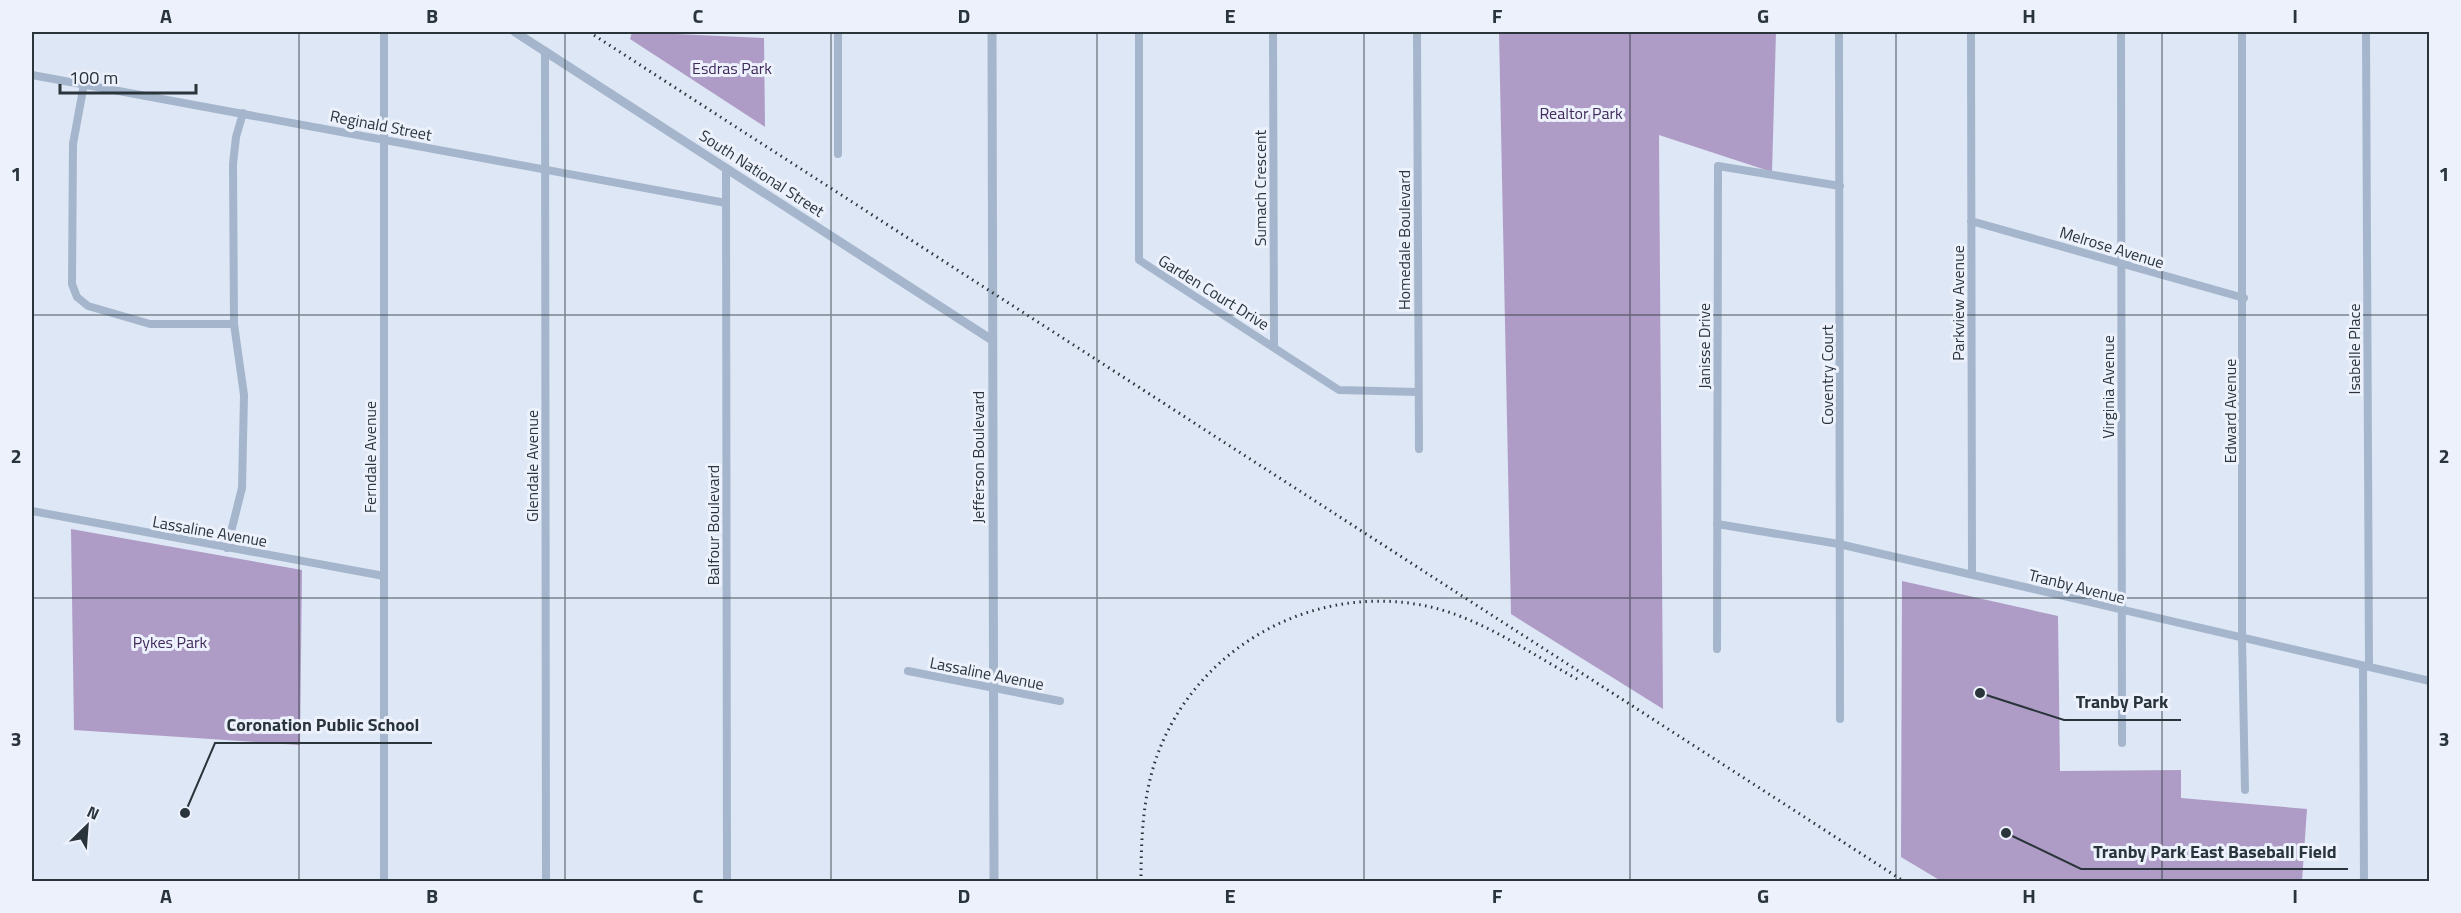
<svg xmlns="http://www.w3.org/2000/svg" width="2461" height="913" font-family="'Titillium Web',sans-serif">
  <style>
    .green { fill: #af9cc6 }
    .lines { fill: none; stroke-linecap: round; stroke-linejoin: round }
    .minor { stroke: #a5b6cc; stroke-width: 8 }
    .tertiary { stroke: #a5b6cc; stroke-width: 9 }
    .rail { stroke: #29343b; stroke-width: 3; stroke-dasharray: 1.5 4.5; stroke-linecap: butt }
    .grid { fill: none; stroke: #29343b; stroke-width: 1.5; stroke-opacity: 0.55 }
    .labels { text-anchor: middle; stroke-width: 6; stroke-linejoin: round; paint-order: stroke }
    .park-label { font-size: 16px; fill: #422a5c; stroke: #ecf1fc }
    .street-label { font-size: 16px; fill: #29343b; stroke: #ecf1fc }
    .leader { fill: none; stroke: #29343b; stroke-width: 2 }
    .callout-dot { fill: #29343b; stroke: #ecf1fc; stroke-width: 2 }
    .callout-label { font-size: 18px; text-anchor: middle; font-weight: bold; fill: #29343b; stroke: #ecf1fc; stroke-width: 6; stroke-linejoin: round; paint-order: stroke }
    .neatline { fill: none; stroke: #29343b; stroke-width: 2 }
    .grid-label { font-size: 20px; text-anchor: middle; font-weight: bold; fill: #29343b }
  </style>
  <rect width="100%" height="100%" fill="#dee7f5"/>
  <path class="green" d="M632,32L764,38L765,127L630,39Z
    M1499,32H1776L1772,172L1659,135L1663,709L1511,614Z
    M71,529L302,570L300,745L74,730Z
    M1902,581L2058,616L2060,771L2181,770V798L2307,809L2302,881H1941L1901,857Z"/>
  <g class="lines">
    <path class="minor" d="M384,32V882
      M838,32V154
      M1139,32V260L1339,390L1418,392
      M1273,32L1274,345
      M1417,32L1419,449
      M1839,32L1840,719
      M1971,32L1972,574
      M2121,32L2122,743
      M2242,32V638L2245,790
      M2366,32L2369,667
      M545,51L546,882
      M32,75L726,203
      M84,84L73,144L72,284L77,297L88,306L150,324H234
      M726,168L727,882
      M1971,221L2244,298
      M32,511L384,576
      M1717,524L1839,544L2430,681
      M227,548L242,488L244,395L234,324L233,164L236,137L243,113
      M1717,649L1718,166L1840,186
      M2363,666L2364,882
      M908,671L1060,701"/>
    <path class="tertiary" d="M515,32L992,340
      M992,32L994,882"/>
    <path class="rail" d="M589,32L1905,882
      M1141,882C1141,836 1143,790 1160,748C1204,640 1323,580 1435,608C1488,622 1534,656 1581,681"/>
  </g>
  <path class="grid" d="M299,32V882M565,32V882M831,32V882M1097,32V882M1364,32V882M1630,32V882M1896,32V882M2162,32V882M32,315H2430M32,598H2430"/>
  <g class="labels">
    <g class="park-label">
      <text x="732" y="74">Esdras Park</text>
      <text x="1581" y="119">Realtor Park</text>
      <text x="170" y="648">Pykes Park</text>
    </g>
    <g class="street-label">
      <text transform="translate(381 125) rotate(11)" y="6">Reginald Street</text>
      <text transform="translate(762 173) rotate(33)" y="6">South National Street</text>
      <text transform="translate(1260 188) rotate(-90)" y="6">Sumach Crescent</text>
      <text transform="translate(1404 240) rotate(-90)" y="6">Homedale Boulevard</text>
      <text transform="translate(2112 247) rotate(17)" y="6">Melrose Avenue</text>
      <text transform="translate(1214 292) rotate(32)" y="6">Garden Court Drive</text>
      <text transform="translate(1958 303) rotate(-90)" y="6">Parkview Avenue</text>
      <text transform="translate(1704 346) rotate(-90)" y="6">Janisse Drive</text>
      <text transform="translate(2354 349) rotate(-90)" y="6">Isabelle Place</text>
      <text transform="translate(1827 375) rotate(-90)" y="6">Coventry Court</text>
      <text transform="translate(2108 387) rotate(-90)" y="6">Virginia Avenue</text>
      <text transform="translate(2230 411) rotate(-90)" y="6">Edward Avenue</text>
      <text transform="translate(370 457) rotate(-90)" y="6">Ferndale Avenue</text>
      <text transform="translate(978 457) rotate(-90)" y="6">Jefferson Boulevard</text>
      <text transform="translate(532 466) rotate(-90)" y="6">Glendale Avenue</text>
      <text transform="translate(713 525) rotate(-90)" y="6">Balfour Boulevard</text>
      <text transform="translate(210 531) rotate(10)" y="6">Lassaline Avenue</text>
      <text transform="translate(2077 586) rotate(14)" y="6">Tranby Avenue</text>
      <text transform="translate(987 673) rotate(11)" y="6">Lassaline Avenue</text>
    </g>
  </g>
  <path class="leader" d="M1980 693L2064 720H2181M185 813L215 743H432M2006 833L2081 869H2348"/>
  <g class="callout-dot">
    <circle cx="1980" cy="693" r="6"/>
    <circle cx="185" cy="813" r="6"/>
    <circle cx="2006" cy="833" r="6"/>
  </g>
  <g class="callout-label">
    <text x="2122" y="708">Tranby Park</text>
    <text x="323" y="731">Coronation Public School</text>
    <text x="2215" y="858">Tranby Park East Baseball Field</text>
  </g>
  <rect width="2461" height="913" fill="none" stroke="#ecf1fc" stroke-width="66"/>
  <g transform="translate(87 826) rotate(25)" stroke="#ecf1fc" stroke-width="4.5" paint-order="stroke">
  <path d="M0-4.5L10 22L0 15L-10 22Z" fill="#29343b"/>
  <text y="-9" font-size="16" font-weight="bold" text-anchor="middle" fill="#29343b">N</text>
  </g>
  <path d="M60 84v9h136v-9" fill="none" stroke="#29343b" stroke-width="3"/>
  <text x="69" y="84" font-size="18" fill="#29343b" stroke="#ecf1fc" stroke-width="4.5" paint-order="stroke">100 m</text>
  <rect x="33" y="33" width="2395" height="847" class="neatline"/>
  <g class="grid-label">
    <text x="166" y="23">A</text>
    <text x="432" y="23">B</text>
    <text x="698" y="23">C</text>
    <text x="964" y="23">D</text>
    <text x="1230" y="23">E</text>
    <text x="1497" y="23">F</text>
    <text x="1763" y="23">G</text>
    <text x="2029" y="23">H</text>
    <text x="2295" y="23">I</text>
    <text x="16" y="181">1</text>
    <text x="2444" y="181">1</text>
    <text x="16" y="463">2</text>
    <text x="2444" y="463">2</text>
    <text x="16" y="746">3</text>
    <text x="2444" y="746">3</text>
    <text x="166" y="903">A</text>
    <text x="432" y="903">B</text>
    <text x="698" y="903">C</text>
    <text x="964" y="903">D</text>
    <text x="1230" y="903">E</text>
    <text x="1497" y="903">F</text>
    <text x="1763" y="903">G</text>
    <text x="2029" y="903">H</text>
    <text x="2295" y="903">I</text>
  </g>
</svg>
